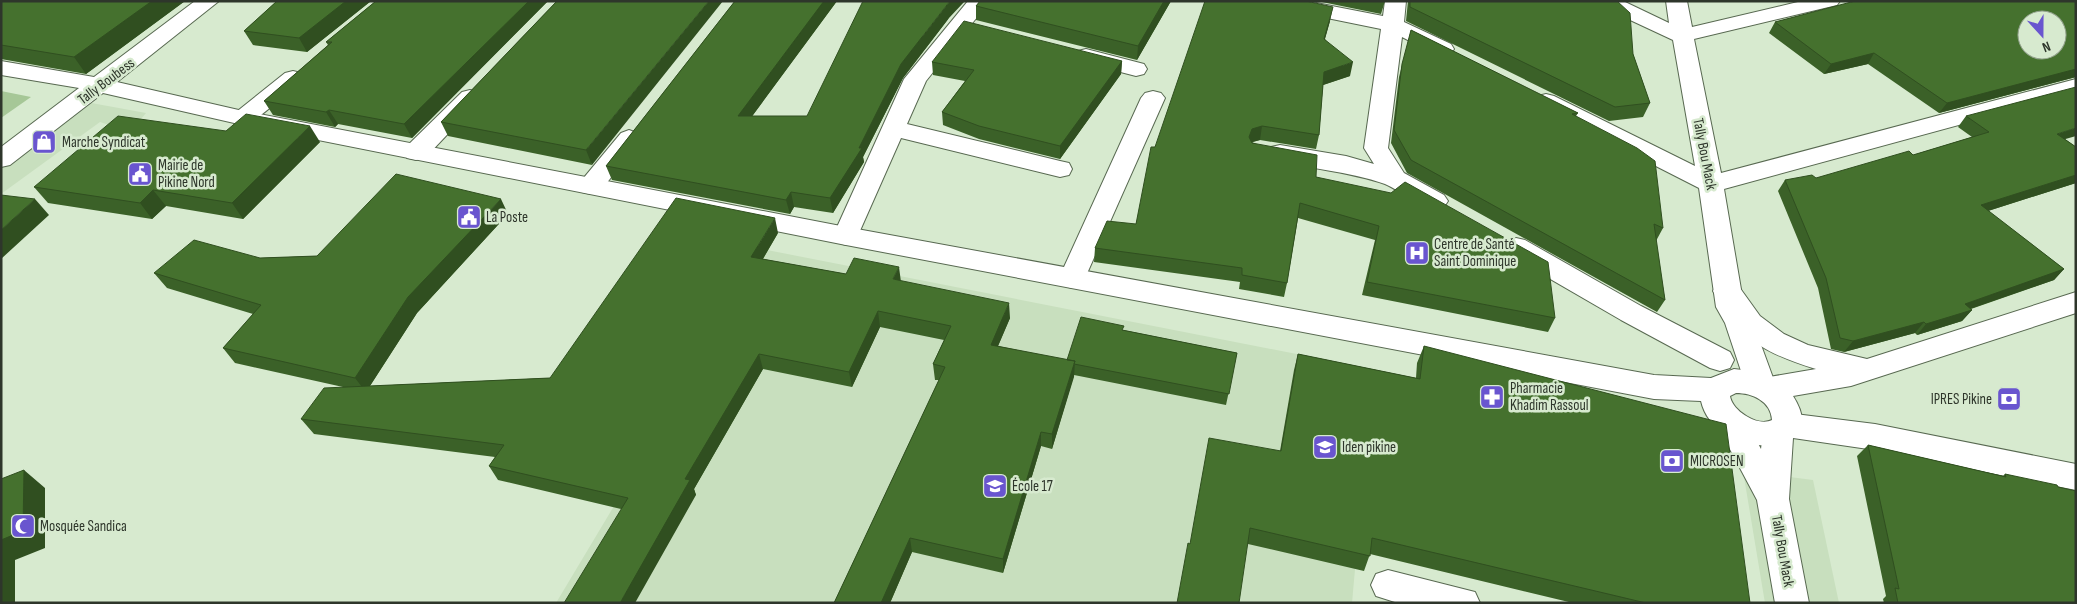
<svg xmlns="http://www.w3.org/2000/svg" width="2077" height="604" font-family="'Sofia Sans Condensed',sans-serif">
  <style>
    .built { fill: #c8dfbe }
    .green { fill: #a6c797 }
    .lines { fill: none; stroke-linecap: round; stroke-linejoin: round }
    .minor-casing { stroke: #586951; stroke-width: 2 }
    .tertiary-casing { stroke: #586951; stroke-width: 2 }
    .minor { fill: #fff; fill-rule: evenodd }
    .tertiary { fill: #fff; fill-rule: evenodd }
    .wall { fill: #3b6128 }
    .shaded-wall { fill: #304f20 }
    .building { fill: #45712e; stroke: #304f20; fill-rule: evenodd }
    .labels { text-anchor: middle; stroke-width: 5; stroke-linejoin: round; paint-order: stroke }
    .street-label { font-size: 15px; fill: #2e362b; stroke: #d7eacf }
    .poi-label { font-size: 15px; fill: #2e362b; stroke: #d7eacf; text-anchor: start }
  </style>
  <rect width="100%" height="100%" fill="#d7eacf"/>
  <path class="built" d="M75,100L146,113L130,132L100,122L1,194V153Z
    M767,250L1373,369L1352,603H556Z
    M1743,471L1813,480L1839,603H1765Z"/>
  <path class="green" d="M1,91L31,97L1,118Z"/>
  <g class="lines">
    <defs>
      <path id="minor" d="M968,1H990L926,81L907,124L1060,161L1069,163L1072,169L1069,175L1060,177L901,138L855,242L846,245L837,242L833,236L904,79Z
        M1263,1H1306L1383,16L1385,1H1406L1404,22L1451,44L1454,49L1451,54L1443,56L1435,54L1402,37L1388,148L1404,173L1444,195L1448,201L1444,207C1422,213 1404,192 1385,184C1348,171 1309,169 1271,159L1268,153L1271,147L1280,145L1346,156L1374,164L1364,148L1381,29L1273,7L1266,5Z
        M1595,1H1623L1669,23L1666,1H1687L1692,27L1802,1H1840L1837,5L1694,39L1721,173L2076,79V93L1724,189L1744,307L1753,323L1776,386L1771,394L1761,398L1751,394L1746,386L1725,323L1716,307L1699,188L1538,106L1534,101L1538,96L1546,94L1554,96L1695,166L1673,40L1598,5Z
        M1086,49L1144,64L1147,69L1144,74L1136,76L1078,61L1075,56L1078,51Z
        M293,71L301,73L304,78L301,83L251,123L243,125L235,123L231,118L235,113L285,73Z
        M470,90L478,92L482,97L478,102L425,158L416,160L407,158L404,152L407,146L462,92Z
        M1153,91L1161,93L1165,98L1085,278L1082,285L1072,288L1062,285L1059,278L1141,98L1145,93Z
        M629,130L637,133L641,138L637,143L600,192L591,194L582,192L579,186L582,180L621,133Z
        M1516,238L1525,240L1641,306L1730,352L1734,360L1730,368L1720,371L1710,368L1621,320L1507,254L1503,247L1507,240Z
        M1731,411L1742,414L1761,449L1763,433L1767,424L1773,422L1776,416L1787,413L1875,424L2076,464V490L1875,450L1793,438L1789,499L1809,603H1775L1757,500L1716,423L1720,414Z
        M1388,570L1475,592L1480,603H1398L1376,596L1371,585L1376,574Z"/>
      <path id="tertiary" d="M195,1H219L117,82L243,111L846,227L1654,375L1711,378L1734,369L1751,371L1769,377L1816,369C1764,353 1741,340 1713,291L1717,284L1727,281L1737,284L1760,316L1784,334L1808,345L1867,359L2076,292V313L1851,386L1793,396C1835,461 1714,461 1701,401L1654,399L846,245L243,125L103,93L10,165L1,167V147L79,88L1,75V61L94,77ZM1736,393C1752,393 1771,401 1772,420C1758,427 1732,411 1730,396Z"/>
    </defs>
    <use href="#minor" class="minor-casing"/>
    <use href="#tertiary" class="tertiary-casing"/>
    <use href="#minor" class="minor"/>
    <use href="#tertiary" class="tertiary"/>
  </g>
  <path class="wall" d="M1,1H185L86,74L1,59Z
    M277,1H371L307,52L253,45L244,31Z
    M376,1H548L412,138L338,124L335,127L273,115L264,101L328,45L326,42Z
    M557,1L592,165L448,136L441,122Z
    M735,1H837L752,116H807L949,18L903,78L863,157L864,162L833,213L794,207L790,214L612,180L606,166Z
    M980,1H1171L1137,60L976,20V6Z
    M1317,1H1385L1381,14Z
    M1408,1H1617L1633,54L1650,103L1643,117L1609,121L1406,21Z
    M1852,1H2076V77L1939,113L1868,64L1824,74L1769,33L1775,22L1851,3Z
    M1330,21L1325,39L1350,76L1323,85L1319,135L1316,149L1260,140L1252,142L1316,177L1555,318L1548,332L1362,295L1375,240L1298,218L1287,283L1284,297L1239,289L1240,282L1094,262L1095,248L1136,224L1155,147Z
    M1411,30L1578,113L1576,116L1663,228L1656,241L1665,300L1657,312L1407,173L1391,143L1399,77Z
    M1122,61L1121,74L1060,159L979,139L943,125L942,112L965,81L933,75L932,62Z
    M1966,116L2065,139L2076,147V183L1988,211L2064,269L2054,280L1971,309L1972,310L1962,321L1917,335L1915,333L1844,352L1831,349L1818,288L1778,191L1785,180L1816,178L1913,155L1972,137L1958,127Z
    M226,131L320,142L243,219L166,206L152,219L48,203L34,187Z
    M508,214L417,313L370,386L550,378L778,233L763,259L846,274L900,281L1010,318L998,346L1067,360L1123,330L1237,353L1226,405L1074,375L1052,449L1041,446L1003,573L912,552L890,603H834L939,380H935L933,364L944,340L880,327L852,387L763,369L694,489L696,495L621,509L498,480L489,466L495,457L314,434L301,419L343,387L235,363L223,348L253,314L167,288L154,273L260,258L317,256Z
    M1424,346L1750,603H1573L1370,554L1364,571L1248,544H1190L1280,451L1294,370L1298,354L1416,378L1417,363Z
    M1868,445L2003,476L2005,474L2058,487L2076,603H1884L1883,599L1886,596L1857,456Z"/>
  <path class="shaded-wall" d="M152,1H185L86,74L74,57Z
    M346,1H371L307,52L299,38Z
    M529,1H548L412,138L404,124Z
    M709,1H723L592,165L586,150Z
    M824,1H837L742,130L738,116Z
    M950,1H965L949,18L903,78L863,157L864,162L833,213L830,198L859,148L901,64Z
    M1164,1H1171L1137,60L1138,46Z
    M1333,7L1330,21L1321,52L1324,39Z
    M1874,53L1868,64L1824,74L1831,64Z
    M1122,61L1121,74L1060,159V146Z
    M1353,62L1350,76L1320,86L1324,72Z
    M2076,69V77L1939,113L1947,103Z
    M329,110L338,124L335,127L326,112Z
    M310,126L320,142L243,219L232,203Z
    M1262,126L1260,140L1249,143V137L1252,129Z
    M2076,128V136L2048,144L2057,134Z
    M2076,175V183L1972,216L1981,205Z
    M153,190L166,206L152,219L140,203Z
    M791,192L794,207L790,214L786,200Z
    M35,199L49,215L1,259V230Z
    M501,199L508,214L417,313L366,392L355,378L408,297Z
    M775,218L778,233L755,272L751,257Z
    M899,267L901,282L893,279Z
    M2064,269L2054,280L1955,314L1965,304Z
    M1009,303L1010,318L992,360L991,345Z
    M1972,310L1962,321L1917,335L1926,324Z
    M878,311L880,327L852,387L849,372Z
    M1924,322L1915,333L1844,352L1853,341Z
    M759,354L763,369L694,489L696,495L635,603H620L685,479Z
    M1075,361L1074,377L1052,449V434Z
    M1041,432V446L1003,573V559Z
    M24,470L45,488V548L15,560V603H1V540Z
    M910,538L912,552L890,603H881Z"/>
  <path class="building" d="M1,1H152L74,57L1,45Z
    M277,1H346L299,38L244,31Z
    M376,1H529L404,124L329,110L326,112L264,101L332,42H326Z
    M557,1H709L586,150L441,122Z
    M735,1H824L738,116H807L863,1H950L901,64L859,148H862L830,198L791,192L786,200L606,166Z
    M980,1H1164L1138,46L976,6Z
    M1205,1H1306L1333,7L1324,39L1353,62L1324,72L1319,135L1262,126L1252,129L1249,137L1252,143L1317,155L1316,177L1391,193L1405,182L1548,262L1555,318L1367,282L1379,226L1300,203L1287,283L1242,275V268L1095,248L1107,221L1136,224L1151,147H1155Z
    M1410,1H1617L1630,13L1633,54L1650,103L1615,107L1410,7Z
    M1855,1H2076V69L1947,103L1874,53L1831,64L1775,22ZM2027,20H2057V50H2027Z
    M964,21L1122,61L1060,146L979,126L942,112L974,70L932,62Z
    M1411,30L1578,113L1572,114L1637,148L1655,161L1663,228L1654,224L1665,300L1411,160L1394,130L1402,64Z
    M2076,87V128L2057,134L2076,147V175L1981,205L2064,269L1965,304L1972,310L1926,324L1924,322L1853,341L1840,338L1826,278L1785,180L1812,175L1816,178L1909,151L1913,155L1989,132L1966,116Z
    M246,114L310,126L232,203L153,190L140,203L34,187L118,116L226,131Z
    M396,174L501,199L408,297L355,378L223,348L261,305L154,273L194,240L260,258L317,256Z
    M1,195L35,199L1,230Z
    M676,198L775,218L751,257L846,274L854,258L899,267L893,279L1009,303L991,345L1075,361L1052,434L1041,432L1003,559L910,538L881,603H834L945,367L933,364L951,326L878,311L849,372L759,354L685,479L690,480L620,603H564L628,498L489,466L504,445L301,419L324,388L550,378Z
    M1081,317L1124,326L1122,330L1237,353L1229,394L1074,364L1075,361L1067,360Z
    M1424,346L1726,424L1750,603H1646L1372,538L1370,556L1250,528L1239,603H1177L1188,543L1190,544L1209,438L1281,451L1298,354L1420,379Z
    M1868,445L2006,477L2005,474L2057,485L2058,487L2076,491V603H1898L1895,588L1899,589Z
    M24,470L23,531L1,540V479Z"/>
  <defs>
    <symbol id="shop-square" viewBox="-11 -11 22 22"><rect x="-9" y="-9" width="18" height="18" rx="4" fill="#6955cf" stroke="#d7eacf"/><path d="M-5-2.5h2.3a2.7 3.5 0 0 1 5.4 0H5L5.5 6h-11ZM-1.5-2.5h3a1.5 2.3 0 0 0-3 0Z" fill="#fff"/></symbol>
    <symbol id="civic-square" viewBox="-11 -11 22 22"><rect x="-9" y="-9" width="18" height="18" rx="4" fill="#6955cf" stroke="#d7eacf"/><path d="M-.6-6.5H3V-4.5H.6V-3L4-1V1h2V6H-6V1h2V-1L-.6-3ZM-1.2 2.5V6h2.4V2.5Z" fill="#fff"/></symbol>
    <symbol id="hospital-square" viewBox="-11 -11 22 22"><rect x="-9" y="-9" width="18" height="18" rx="4" fill="#6955cf" stroke="#d7eacf"/><path d="M-5-5h3v3.5h4V-5h3V5h-3V1.5h-4V5h-3Z" fill="#fff"/></symbol>
    <symbol id="pharmacy-square" viewBox="-11 -11 22 22"><rect x="-9" y="-9" width="18" height="18" rx="4" fill="#6955cf" stroke="#d7eacf"/><path d="M-2-6h4v4h4v4h-4v4h-4v-4h-4v-4h4Z" fill="#fff"/></symbol>
    <symbol id="bank-square" viewBox="-11 -11 22 22"><rect x="-9" y="-9" width="18" height="18" rx="4" fill="#6955cf" stroke="#d7eacf"/><path d="M-6-4H6V4H-6ZM0-2.3a2.3 2.3 0 1 0 0 4.6a2.3 2.3 0 1 0 0-4.6Z" fill="#fff"/></symbol>
    <symbol id="school-square" viewBox="-11 -11 22 22"><rect x="-9" y="-9" width="18" height="18" rx="4" fill="#6955cf" stroke="#d7eacf"/><path d="M0-5L7-2L0 1L-7-2ZM-4 1L0 2.5L4 1V4Q0 6-4 4Z" fill="#fff"/></symbol>
    <symbol id="mosque-square" viewBox="-11 -11 22 22"><rect x="-9" y="-9" width="18" height="18" rx="4" fill="#6955cf" stroke="#d7eacf"/><path d="M3.5-4.9A6 6 0 1 0 3.5 4.9A5 5 0 1 1 3.5-4.9Z" fill="#fff"/></symbol>
  </defs>
  <g fill-rule="evenodd">
    <use href="#shop-square" x="30" y="128" width="28" height="28"/>
    <use href="#civic-square" x="126" y="160" width="28" height="28"/>
    <use href="#civic-square" x="455" y="203" width="28" height="28"/>
    <use href="#hospital-square" x="1403" y="239" width="28" height="28"/>
    <use href="#pharmacy-square" x="1478" y="383" width="28" height="28"/>
    <use href="#bank-square" x="1995" y="385" width="28" height="28"/>
    <use href="#school-square" x="1311" y="433" width="28" height="28"/>
    <use href="#bank-square" x="1658" y="447" width="28" height="28"/>
    <use href="#school-square" x="981" y="472" width="28" height="28"/>
    <use href="#mosque-square" x="9" y="512" width="28" height="28"/>
  </g>
  <g class="labels">
    <g class="street-label">
      <text transform="translate(106 81) rotate(-37)" y="5">Tally Boubess</text>
      <text transform="translate(1705 154) rotate(79)" y="5">Tally Bou Mack</text>
      <text transform="translate(1783 551) rotate(80)" y="5">Tally Bou Mack</text>
    </g>
    <g class="poi-label">
      <text x="62" y="147">Marche Syndicat</text>
      <text x="158" y="170">Mairie de<tspan x="158" dy="17">Pikine Nord</tspan></text>
      <text x="486" y="222">La Poste</text>
      <text x="1434" y="249">Centre de Santé<tspan x="1434" dy="17">Saint Dominique</tspan></text>
      <text x="1510" y="393">Pharmacie<tspan x="1510" dy="17">Khadim Rassoul</tspan></text>
      <text x="1992" y="404" text-anchor="end">IPRES Pikine</text>
      <text x="1342" y="452">Iden pikine</text>
      <text x="1690" y="466">MICROSEN</text>
      <text x="1012" y="491">École 17</text>
      <text x="40" y="531">Mosquée Sandica</text>
    </g>
  </g>
  <rect width="2077" height="604" fill="none" stroke="#2e362b" stroke-width="5"/>
  <g transform="translate(2042 35) rotate(159)"><circle r="24" fill="#d7eacf" stroke="#93a28d"/>
  <path d="M0-4L9 19L0 12L-9 19Z" fill="#6955cf"/>
  <text y="-8" font-size="14" font-weight="bold" text-anchor="middle" fill="#2e362b">N</text>
  </g>
</svg>
